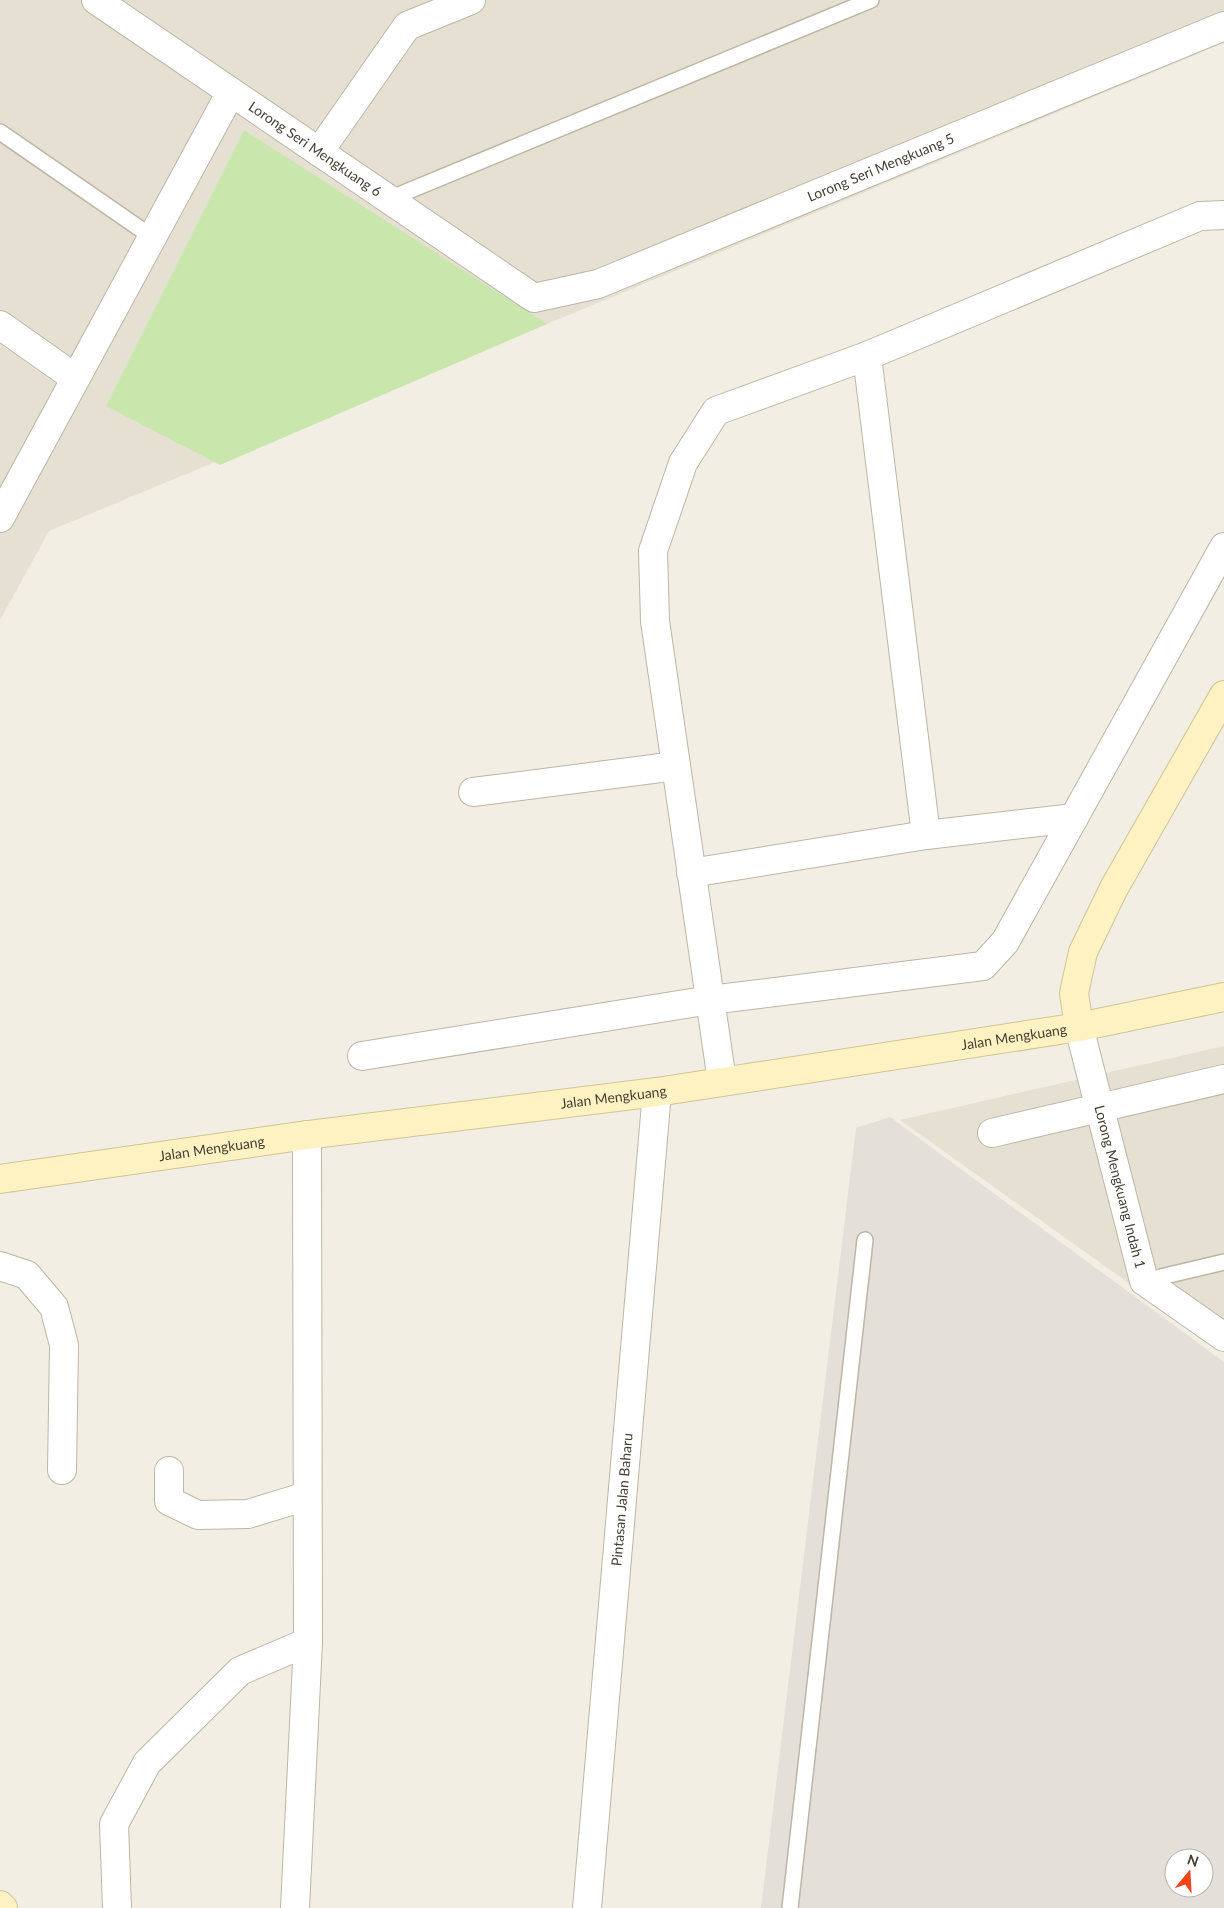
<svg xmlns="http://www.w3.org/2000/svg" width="1224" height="1908" font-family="Lato,sans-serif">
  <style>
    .residential { fill: #e6e0d2 }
    .industrial { fill: #e4dfd9; fill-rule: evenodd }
    .green { fill: #c9e6ad }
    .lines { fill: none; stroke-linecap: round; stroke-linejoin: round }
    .lane-casing { stroke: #bdb6a7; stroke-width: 18 }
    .street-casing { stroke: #bdb6a7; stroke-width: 30 }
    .secondary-casing { stroke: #d1c494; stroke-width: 30 }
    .lane { stroke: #fff; stroke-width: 15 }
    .street { stroke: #fff; stroke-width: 28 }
    .secondary { stroke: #fef2c2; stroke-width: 28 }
    .labels { text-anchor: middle; stroke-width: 5; stroke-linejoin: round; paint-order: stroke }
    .street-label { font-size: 14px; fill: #433e34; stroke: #fff }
  </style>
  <rect width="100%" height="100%" fill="#f2eee4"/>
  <path class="residential" d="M0,0H1224V43L49,531L0,620Z
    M1224,1046V1351L900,1120Z"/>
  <path class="industrial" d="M890,1117L1224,1362V1908H761L856,1128ZM1174,1858H1204V1888H1174Z"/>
  <path class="green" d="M244,130L547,324L220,465L106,406Z"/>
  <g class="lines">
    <defs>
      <path id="lane" d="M0,132L152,237
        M389,199L871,0
        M1144,1281L1224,1262
        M790,1908L865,1240"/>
      <g id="street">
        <path id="s1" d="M96,0L534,298L598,284L1224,26"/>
        <path d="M319,152L407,26L471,0"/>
        <path d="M0,325L75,378"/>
        <path d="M867,356L926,835"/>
        <path d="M0,518L231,92"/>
        <path d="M473,792L676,766"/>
        <path d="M691,873L926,835L1074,818"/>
        <path id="s2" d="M1079,1027L1144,1281L1224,1337"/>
        <path d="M362,1056L710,1000L983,966L1005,942L1224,547"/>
        <path d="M722,1081L655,621L653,551L683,463L716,411L867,356L1200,216L1224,215"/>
        <path d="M992,1133L1224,1079"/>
        <path d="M0,1266L27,1275L54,1307L64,1345L62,1470"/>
        <path d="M169,1471V1501L198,1515L248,1514L307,1496"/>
        <path d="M117,1908L114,1824L147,1763L240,1671L308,1642"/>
        <path d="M295,1908L308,1642L307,1135"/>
        <path id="s3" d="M587,1908L657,1092"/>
      </g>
      <g id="secondary">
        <path d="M1079,1027L1074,993L1083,952L1114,888L1224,695"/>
        <path id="s4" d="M0,1179L307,1135L657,1092L1079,1027L1224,997"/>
        <path d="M0,1905L3,1908"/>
      </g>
    </defs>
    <use href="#lane" class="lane-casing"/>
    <use href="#street" class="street-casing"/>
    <use href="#secondary" class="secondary-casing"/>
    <use href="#lane" class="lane"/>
    <use href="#street" class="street"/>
    <use href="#secondary" class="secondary"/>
  </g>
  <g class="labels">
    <g class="street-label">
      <text dy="5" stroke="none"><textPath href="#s1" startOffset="265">Lorong Seri Mengkuang 6</textPath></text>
      <text dy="5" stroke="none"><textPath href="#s1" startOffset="901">Lorong Seri Mengkuang 5</textPath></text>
      <text dy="5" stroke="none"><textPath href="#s4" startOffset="1024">Jalan Mengkuang</textPath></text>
      <text dy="5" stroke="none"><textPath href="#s4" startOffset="619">Jalan Mengkuang</textPath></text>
      <text dy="5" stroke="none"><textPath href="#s4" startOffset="214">Jalan Mengkuang</textPath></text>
      <text dy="5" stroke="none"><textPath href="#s2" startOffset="165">Lorong Mengkuang Indah 1</textPath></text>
      <text dy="5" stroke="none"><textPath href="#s3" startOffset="410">Pintasan Jalan Baharu</textPath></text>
    </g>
  </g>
  <g transform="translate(1189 1873) rotate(18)"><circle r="24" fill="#ffffff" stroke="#b4b2ae"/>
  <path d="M0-4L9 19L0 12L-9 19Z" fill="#f74216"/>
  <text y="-8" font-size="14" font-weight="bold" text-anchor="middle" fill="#433e34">N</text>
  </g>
</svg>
